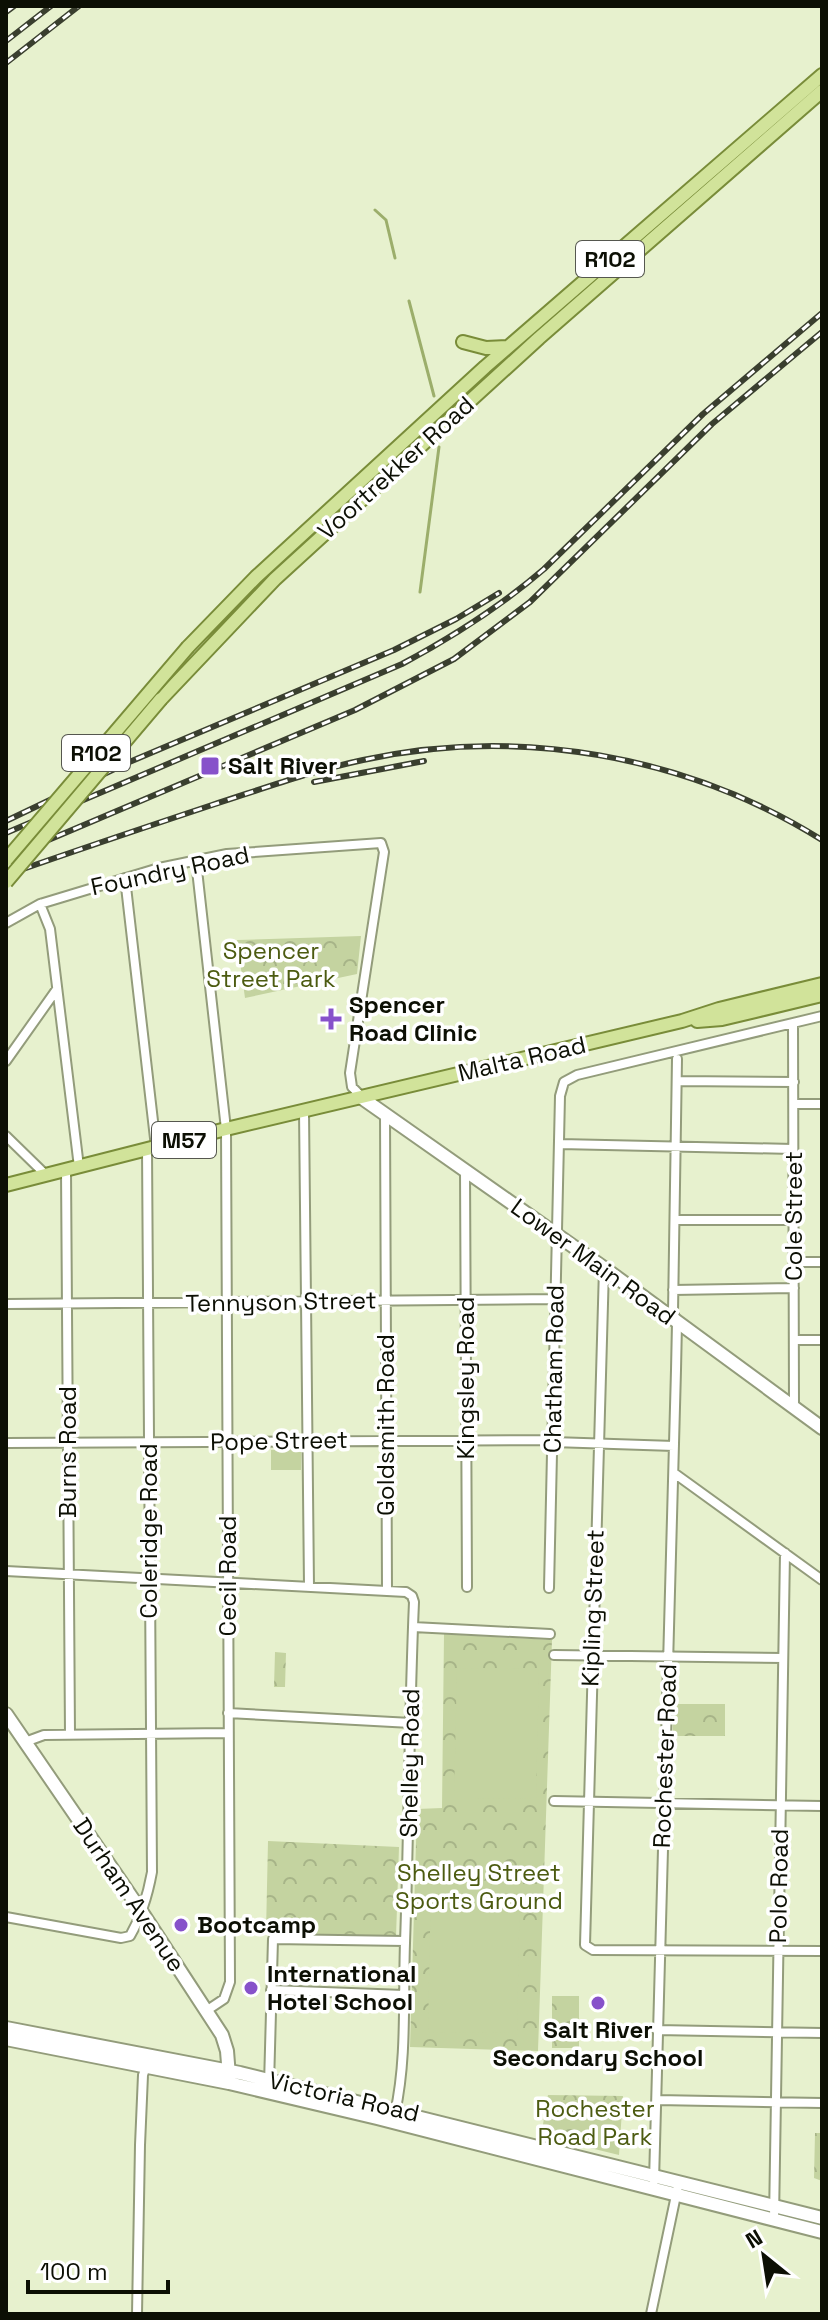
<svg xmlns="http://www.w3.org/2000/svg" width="828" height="2320" font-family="'Space Grotesk',sans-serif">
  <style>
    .forest { fill: url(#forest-crowns) }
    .garden { fill: #c4d3a0 }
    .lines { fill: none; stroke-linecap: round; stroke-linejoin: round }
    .stream { stroke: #9cae6b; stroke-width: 3 }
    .street-casing { stroke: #939c7b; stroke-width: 12 }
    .secondary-casing { stroke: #939c7b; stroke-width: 16 }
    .primary-casing { stroke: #798c39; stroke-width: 16 }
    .street { stroke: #fff; stroke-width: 8 }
    .secondary { stroke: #fff; stroke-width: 12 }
    .primary { stroke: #d1e39a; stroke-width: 12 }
    .rail-casing { stroke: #3a3f2f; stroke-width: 6 }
    .rail { stroke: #fff; stroke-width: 3; stroke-dasharray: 9; stroke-linecap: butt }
    .primary-bridge-casing { stroke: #798c39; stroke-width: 16; stroke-linecap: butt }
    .primary-bridge { stroke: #d1e39a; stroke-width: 12 }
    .poi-dot { fill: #8752ca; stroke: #fff; stroke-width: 3 }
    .labels { text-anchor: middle; stroke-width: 7; stroke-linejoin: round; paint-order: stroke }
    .shield { fill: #fff; stroke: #55574f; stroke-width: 2 }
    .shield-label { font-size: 22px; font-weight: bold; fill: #0c0f04 }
    .street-label { font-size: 24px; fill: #0c0f04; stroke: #fff }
    .poi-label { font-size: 24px; font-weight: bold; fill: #0c0f04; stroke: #fff; text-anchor: start }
    .park-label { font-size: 24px; fill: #4c5b11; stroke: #fff }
  </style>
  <defs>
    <pattern id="forest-crowns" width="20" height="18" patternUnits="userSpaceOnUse" patternTransform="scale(2)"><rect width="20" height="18" fill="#c4d3a0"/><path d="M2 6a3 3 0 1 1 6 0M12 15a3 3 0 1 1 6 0" fill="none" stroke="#a7b488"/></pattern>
  </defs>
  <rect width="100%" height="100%" fill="#e7f1ce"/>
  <path class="forest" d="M361,936L357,974L245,998L237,940Z
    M444,1634L552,1640L538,2051L410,2047L417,1809L442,1808Z
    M275,1652L286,1653L285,1687H274Z
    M673,1704H725V1736H673Z
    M268,1841L399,1847L396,1937L266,1932Z
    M552,1996H579V2048H552Z
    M548,2095L623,2096L619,2155L541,2136Z
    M815,2133H822V2181L814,2178Z"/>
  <path class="garden" d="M301,1449V1470H271V1450Z
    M457,1668L539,1669L536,1799L454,1798Z
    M431,1880L520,1881L517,2033L428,2032Z"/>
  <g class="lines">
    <path class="stream" d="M375,210L386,220L395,258
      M409,301L434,396
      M420,592L439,447"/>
    <defs>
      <path id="street" d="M196,861L226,1129L230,1982L224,1999L206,2011
        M125,878L156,1147
        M40,904L50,929L79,1167
        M6,923L40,904L159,868L227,854L381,843L384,852L350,1073L352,1087L362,1097
        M793,1024L794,1408
        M6,1061L57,989
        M677,1081L794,1082
        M794,1104H822
        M304,1111L309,1586
        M385,1115L387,1590
        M6,1136L46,1175
        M560,1144L793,1149
        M66,1170L70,1734
        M465,1170L467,1587
        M675,1220H794
        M794,1262H822
        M604,1268L585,1945L593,1950L822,1951
        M673,1290L794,1288
        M6,1304L556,1299
        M794,1340H822
        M553,1442L674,1446
        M6,1443L553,1440
        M674,1473L822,1580
        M6,1571L406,1592L412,1596L414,1602C409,1716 409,1830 405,1943C403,1999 407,2059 395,2113
        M549,1588L560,1096L564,1082L577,1075L822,1016
        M413,1627L550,1634
        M554,1655L783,1658
        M228,1713L411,1723
        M25,1742L44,1735L228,1733
        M554,1801L822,1806
        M6,1917L121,1938L130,1936C141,1917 148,1894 152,1872L147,1149
        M271,1990L404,1995
        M657,2030L822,2033
        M269,2085L273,1939L405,1941
        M657,2100L822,2103
        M654,2181L676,1370L677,1323L673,1312L677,1059
        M774,2219L785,1553
        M137,2314L140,2145L143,2075L147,2064
        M651,2314L679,2181"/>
      <path id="secondary" d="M362,1098L604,1268L822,1428
        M6,1714L141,1911L222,2035L227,2051L229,2076
        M6,2028L240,2073L822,2218
        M6,2039L229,2083L377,2118L822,2232"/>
      <path id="primary" d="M463,342L486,348L507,347
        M188,647L256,577L485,367L822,75
        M161,699L275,579L539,338L822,91
        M697,1021L722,1019L822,995
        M6,1185L226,1129L682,1021L719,1009L822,984"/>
    </defs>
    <use href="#street" class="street-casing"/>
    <use href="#secondary" class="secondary-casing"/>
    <use href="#primary" class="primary-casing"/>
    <use href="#street" class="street"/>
    <use href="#secondary" class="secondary"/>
    <use href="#primary" class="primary"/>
    <defs>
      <path id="rail" d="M6,12L14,6
        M6,41L51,6
        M6,63L79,6
        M314,782L424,761
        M6,821L127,763L394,650L456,619L499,593
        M6,833L402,664C454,636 500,607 544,569L703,414L822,313
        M6,855L46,841L355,710L454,659L530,602L712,424L822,332
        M6,875C74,851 143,828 212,805C262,789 311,771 363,760C519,726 686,755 822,840"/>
    </defs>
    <use href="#rail" class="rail-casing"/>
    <use href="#rail" class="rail"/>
    <defs>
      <path id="primary-bridge" d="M6,860L188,647
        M6,882L161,699"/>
    </defs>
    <use href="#primary-bridge" class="primary-bridge-casing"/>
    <use href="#primary-bridge" class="primary-bridge"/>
  </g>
  <g class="poi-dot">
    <rect x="200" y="756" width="20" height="20" rx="4"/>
    <path d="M327 1007h8v8h8v8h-8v8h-8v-8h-8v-8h8z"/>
    <circle cx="181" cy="1925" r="8"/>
    <circle cx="251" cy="1988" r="8"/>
    <circle cx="598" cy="2003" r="8"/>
  </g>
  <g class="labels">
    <g class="shield">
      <rect x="576" y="241" width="68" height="36" rx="6"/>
      <rect x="62" y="735" width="68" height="36" rx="6"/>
      <rect x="152" y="1122" width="64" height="36" rx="6"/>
    </g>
    <g class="shield-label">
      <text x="610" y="267">R102</text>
      <text x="96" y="761">R102</text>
      <text x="184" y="1148">M57</text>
    </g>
    <g class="street-label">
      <text transform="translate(396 468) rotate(-42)" y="8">Voortrekker Road</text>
      <text transform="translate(170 871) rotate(-12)" y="8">Foundry Road</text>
      <text transform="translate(522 1059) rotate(-13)" y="8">Malta Road</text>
      <text transform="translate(794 1216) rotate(-90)" y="8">Cole Street</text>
      <text transform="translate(593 1262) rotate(36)" y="8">Lower Main Road</text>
      <text transform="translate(281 1302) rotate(-1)" y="8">Tennyson Street</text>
      <text transform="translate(554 1369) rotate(-89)" y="8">Chatham Road</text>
      <text transform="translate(466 1378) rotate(-90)" y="8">Kingsley Road</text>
      <text transform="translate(386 1425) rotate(-90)" y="8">Goldsmith Road</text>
      <text transform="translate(279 1441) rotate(-1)" y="8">Pope Street</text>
      <text transform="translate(68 1452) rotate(-90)" y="8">Burns Road</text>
      <text transform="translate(149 1531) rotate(-90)" y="8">Coleridge Road</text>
      <text transform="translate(228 1576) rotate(-90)" y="8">Cecil Road</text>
      <text transform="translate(593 1608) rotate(-88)" y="8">Kipling Street</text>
      <text transform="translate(665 1756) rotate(-88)" y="8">Rochester Road</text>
      <text transform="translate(410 1763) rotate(-89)" y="8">Shelley Road</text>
      <text transform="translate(779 1886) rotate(-89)" y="8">Polo Road</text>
      <text transform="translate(129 1895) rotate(56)" y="8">Durham Avenue</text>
      <text transform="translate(344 2097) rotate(13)" y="8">Victoria Road</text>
    </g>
    <g class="poi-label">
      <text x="228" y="774">Salt River</text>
      <text x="349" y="1013">Spencer<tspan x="349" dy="28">Road Clinic</tspan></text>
      <text x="197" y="1933">Bootcamp</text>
      <text x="267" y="1982">International<tspan x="267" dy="28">Hotel School</tspan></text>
      <text x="598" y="2038" text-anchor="middle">Salt River<tspan x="598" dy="28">Secondary School</tspan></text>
    </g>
    <g class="park-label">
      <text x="271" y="959">Spencer<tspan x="271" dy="28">Street Park</tspan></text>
      <text x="479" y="1881">Shelley Street<tspan x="479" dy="28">Sports Ground</tspan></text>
      <text x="595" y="2117">Rochester<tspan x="595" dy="28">Road Park</tspan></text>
    </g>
  </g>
  <rect width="828" height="2320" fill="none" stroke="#0c0f04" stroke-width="16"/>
  <g transform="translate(764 2256) rotate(330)" stroke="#ffffff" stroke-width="6" paint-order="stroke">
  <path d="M0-6L14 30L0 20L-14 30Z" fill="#0c0f04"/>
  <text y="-12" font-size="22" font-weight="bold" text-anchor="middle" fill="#0c0f04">N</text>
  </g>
  <path d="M28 2280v12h140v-12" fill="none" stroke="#0c0f04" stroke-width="4"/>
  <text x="40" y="2280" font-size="24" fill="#0c0f04" stroke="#ffffff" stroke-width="6" paint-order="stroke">100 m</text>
</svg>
